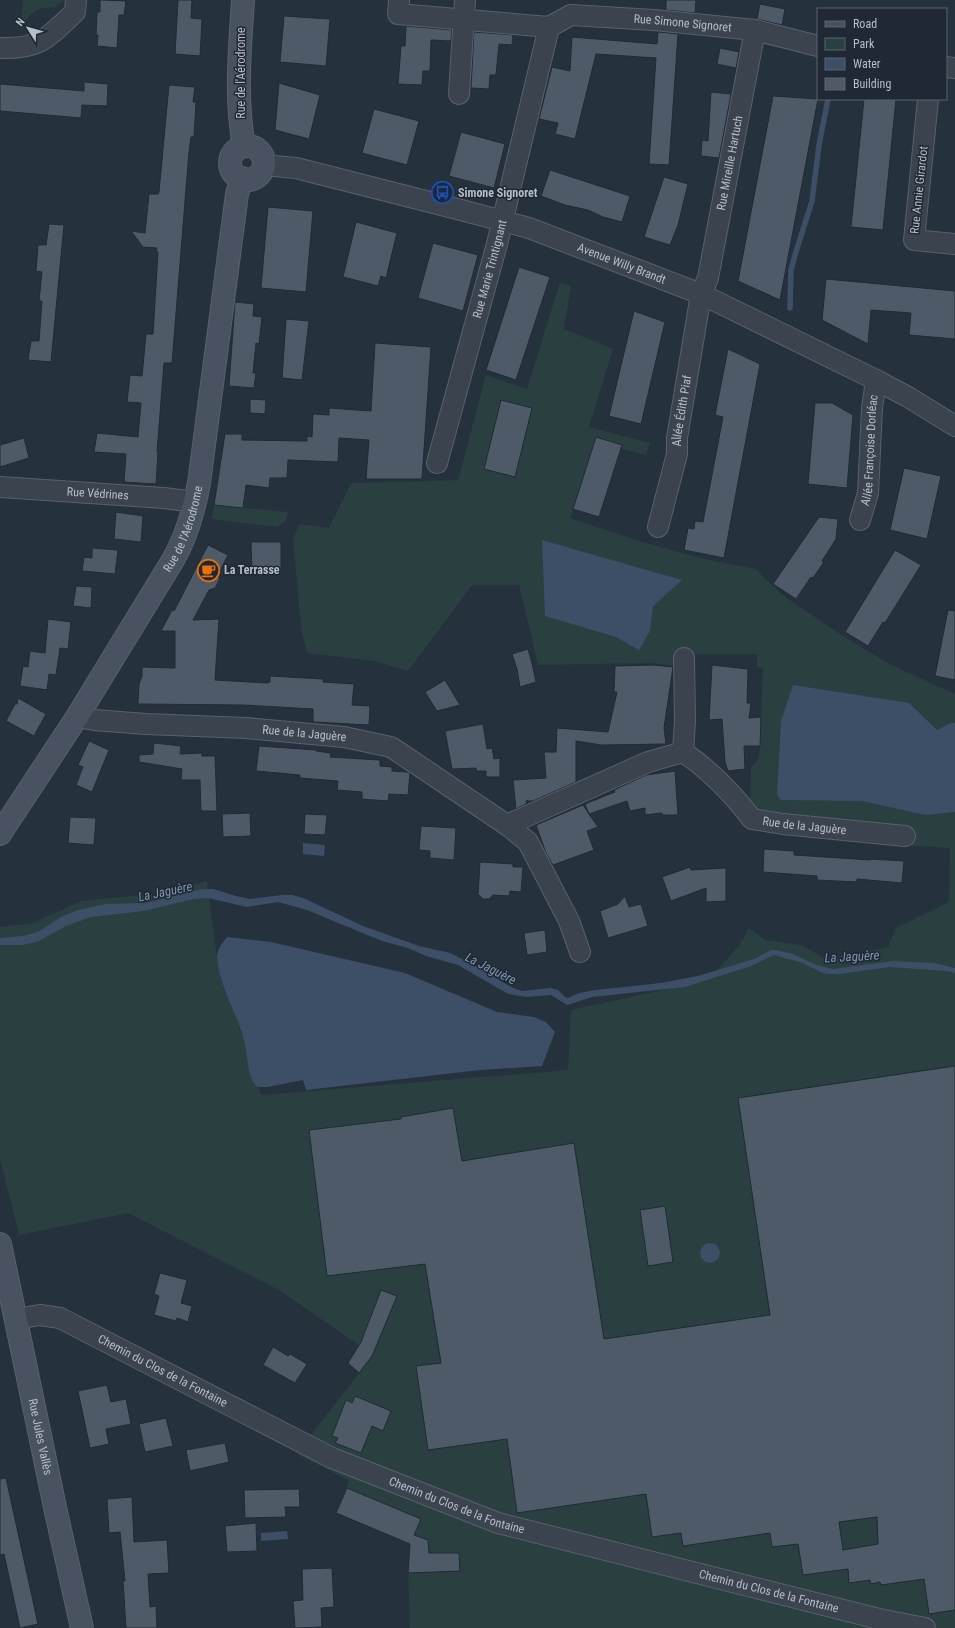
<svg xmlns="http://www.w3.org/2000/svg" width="955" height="1628" font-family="'Roboto Condensed',sans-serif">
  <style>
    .green { fill: #293f40; fill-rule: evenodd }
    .water { fill: #3c4f66 }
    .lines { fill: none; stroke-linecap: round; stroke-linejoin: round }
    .stream { stroke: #3c4f66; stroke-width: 5.5 }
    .building { fill: #4f5a69; stroke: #212a36; fill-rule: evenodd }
    .street-casing { stroke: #58616c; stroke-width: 22 }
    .secondary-casing { stroke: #58616c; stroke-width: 24 }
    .street { stroke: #3a434e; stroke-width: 20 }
    .secondary { stroke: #485261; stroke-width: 22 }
    .labels { text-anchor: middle; stroke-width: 3; stroke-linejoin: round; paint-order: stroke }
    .street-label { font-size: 12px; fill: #b6bec9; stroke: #1f2834 }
    .poi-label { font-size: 12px; font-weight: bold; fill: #b6bec9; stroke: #1f2834; text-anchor: start }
    .water-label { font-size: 13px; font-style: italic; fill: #7f95af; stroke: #1f2834 }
  </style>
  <rect width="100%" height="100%" fill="#26313e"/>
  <path class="green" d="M23,0H64L54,8C36,6 31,13 21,27Z
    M560,282L571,286L564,329L613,349L589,427L650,443L646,455L621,449L622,445L596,437L570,518L649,544L705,559L756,569L766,580L788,599L840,634L889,664L955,694V1628H410L408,1573L410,1544L336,1513L349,1480L298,1455L297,1453L373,1355L279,1290L128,1213L19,1235L0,1160V927L33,923L81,901L160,893L207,881L217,958L261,1095L568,1070L571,1010L708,980L739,946L749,928L765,940L801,945L826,959L888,947L896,928L949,902L950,848L905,845L750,808L751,768L759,758L760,746L763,668L757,667V654H700L678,659L674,666L654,663L538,665L519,585H472L408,671L374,661L307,653L301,628L293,539L299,524L329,528L351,483L458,480L486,375L527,389ZM501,400L532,408L515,477L484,469Z
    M214,505L288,512L286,521L277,527L212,519Z"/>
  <path class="water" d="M542,540L682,580L653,606L650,631L639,650L616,637L545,616Z
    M793,685L909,703L937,730L951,723H955V812L926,815L862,801L781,800L777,795L781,721Z
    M303,843L325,845L324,856L303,854Z
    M202,889H213L236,896L250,899L282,895H292L303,898L363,926L419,946L450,953L474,965L513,988L522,991L550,988L558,990L565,997L568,998L579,993L596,990L661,983L698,976L754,959L771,950H776L793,954L816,965L833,969L893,961L934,963L955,968V973L946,971L890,967L840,974H825L800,962L774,955L751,966L685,987L592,997L567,1005L551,995L526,997L508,994L458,965L426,956L408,948L382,941L307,910L278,902L247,907L208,898L194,899L144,911L91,917L66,926L39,941L23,945H0V938L22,936L38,932L61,917L78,910L106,904L146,903Z
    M227,937L271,942L405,973L497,1012L534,1017L546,1022L555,1032L542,1066L480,1070L306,1090L303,1080L267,1087H258C248,1080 248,1061 246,1050C241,1019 220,990 217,958C217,949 222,944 227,937Z
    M700 1253a10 10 0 1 1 20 0a10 10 0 1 1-20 0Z
    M287,1531L288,1539L261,1541V1533Z"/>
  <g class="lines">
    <path class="stream" d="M790,308L791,270L795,255L812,201L819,145L828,99"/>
  </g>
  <path class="building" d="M100,0L126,1L124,15H119L117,48L97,46L98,35H96L97,12H100Z
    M178,0H192L191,18L202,19L200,56L175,54Z
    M666,0H696L695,13L666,10Z
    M760,4L785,9L782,25L757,19Z
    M284,16L330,19L326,66L280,62Z
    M406,26L452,30L451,41L431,40L430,71H423L422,85L398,84L401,46H405Z
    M474,32L513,35L512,45L499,44L496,75H490L489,89L471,88Z
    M658,32L678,34L669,165L649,164L656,58L596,54L575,139L555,134L558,123L539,119L552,67L570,71L572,37L657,44Z
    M720,48L739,52L736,68L717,64Z
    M84,82L108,84L107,106L82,105L81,118L0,111V84L84,91Z
    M279,83L320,95L309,139L275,130Z
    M169,85L195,87L193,102H196L194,137H191L189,152L172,363H164L157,452H158L156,484L124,482L126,454L94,452L97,433L138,437L141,403L127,402L130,375L142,376L146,334H153L158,252L156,251L157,248L143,247L131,231L145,233L149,194H158L159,192Z
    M711,92L731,94L719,158L701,156L702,140L708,141Z
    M773,96L818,99L780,300L738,281Z
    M864,99H896L883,230L851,227Z
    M374,109L419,121L407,165L362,153Z
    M461,132L505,144L494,188L449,176Z
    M550,170L630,196L622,222L603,217L588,210L565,205L541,196Z
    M664,177L688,184L678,225L670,245L644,237Z
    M268,207L313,211L306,292L261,288Z
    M356,222L397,233L386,278L381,276L378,286L343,277Z
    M49,224L64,225L51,362L28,360L31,341H39L42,301H39L42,272L36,271L38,245H46Z
    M433,243L478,255L463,311L418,298Z
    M519,267L550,277L516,380L486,370Z
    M826,279L955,291V339L909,335L911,313L871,310L868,344L822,320Z
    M235,302L254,304L253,316L262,317L259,344L256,343L253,373H256L254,388L229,386Z
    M634,311L665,322L641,424L609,416Z
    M286,319L309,321L302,380L282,378Z
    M375,343L431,347L422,479H366L369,440L339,438L338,462L288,460L287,478H270L269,488L246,485L243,508L214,505L225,434H242V440L307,441V436L312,437L313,414L329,415V408L371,411Z
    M728,349L760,364L724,558L684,550L688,528L694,529L695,521L703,522L723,417L715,415Z
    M250,399L266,400L265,414L250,413Z
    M501,400L532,408L515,477L484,469Z
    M815,403H832L853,415L847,488L808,484Z
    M596,437L622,445L599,517L573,509Z
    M24,438L29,458L0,467V445Z
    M904,468L941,476L927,539L890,530Z
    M116,512L143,516L141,542L114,539Z
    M819,517L838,519L836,539L822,561L824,562L813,578L811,577L796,599L773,584Z
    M251,542H281V574H252Z
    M208,545L228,555L217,577L220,578L215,588L209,590L193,620L219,619L215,680L267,683L270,682V676L323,679V682L354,684L352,705L370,706L369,725L313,722V709L243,705L138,704L139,684L142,676V667L175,668V631H161L172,610L174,611Z
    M92,548L118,550L115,574L82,571L84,557L92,558Z
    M895,550L921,565L885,623L883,622L868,646L845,632Z
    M76,586L92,587L91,608L73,606Z
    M948,610L955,611V680L935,676Z
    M48,619L71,622L68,649L60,648L56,675L49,674L47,690L20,686L23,666L28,667L30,651L45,653Z
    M528,649L532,663L536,682L520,687L517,669L512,654Z
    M653,665L673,667L664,728L666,744L601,745L576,741V782L533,801H527V800L526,804L516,809L513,780L546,778L544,752H556L557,728L608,732L617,692H614L615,666Z
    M712,665L748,669L747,703H751L749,718L761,717L760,746H744L745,769L728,771L725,762L722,719L709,720Z
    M445,680L460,705L437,711L425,692Z
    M18,698L46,714L34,736L6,721L15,704H17Z
    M483,724L487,749L492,748L494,759L500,758V777H486V771H476V768L452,769L445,731Z
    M89,741L109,750L92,792L76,785L83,767L78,765Z
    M154,743L181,746L180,754L202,753V756H215L217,811H201L200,780H181L182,769L139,762V755L153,754Z
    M259,746L316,750V751L331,753L330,757L380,760V766L392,767V771L407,772L410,773L408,795L389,794L388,801L362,799V792L337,790L338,781L300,778V775L256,771Z
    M675,771L678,815H662V813L645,815V808L630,811L627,801L589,814L598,827L587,831L594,850L553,865L546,853L536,825L583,805L589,814L585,804L615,792L614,790L646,775Z
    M250,813L251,836L223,837L222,814Z
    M305,814L327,815L325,835L304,834Z
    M70,817L96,818L94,845L68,843Z
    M421,826L456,828L454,860L430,858V851L419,850Z
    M764,849L794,851V855L871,860V859L904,861L902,883L857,879V882L817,880V876L763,872Z
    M480,862L513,864V867H523L521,892L510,891L509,896L493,895L489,899H483L478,894Z
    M690,867L691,870L726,868V901L706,902V888L671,901L662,877Z
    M625,896L629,907L641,904L648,926L608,938L600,911L618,904Z
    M545,930L547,952L527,955L524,933Z
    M955,1066V1610L929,1614L924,1579L881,1585L880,1582L871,1584L870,1580L849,1583L848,1569L803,1575L798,1544L772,1547L770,1533L683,1546L681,1533L652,1537L646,1494L517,1513L507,1439L428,1450L416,1366L441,1363L425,1264L327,1276L309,1130L401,1119V1117L453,1108L462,1161L574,1143L604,1339L770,1315L738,1098ZM877,1517L878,1544L843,1550L839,1522Z
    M665,1206L673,1262L648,1266L640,1210Z
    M160,1273L187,1280L181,1303L192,1306L188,1322L177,1318L176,1321L154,1315L159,1296L154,1294Z
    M381,1290L397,1296L372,1356L359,1373L348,1363L361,1342Z
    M273,1347L288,1356L290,1354L307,1364L295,1383L263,1365Z
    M107,1385L111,1402L126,1399L131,1424L106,1429L109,1444L90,1448L78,1391Z
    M355,1396L391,1411L383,1431L372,1426L361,1453L335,1443L338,1438L332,1436L346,1400L352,1403Z
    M166,1418L173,1446L145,1452L139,1424Z
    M225,1443L229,1462L190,1471L186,1450Z
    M6,1478L38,1624L20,1628L4,1554L0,1555V1479Z
    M347,1488L421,1519L414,1535L428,1540L429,1553H459L460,1571L408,1573L410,1544L336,1513Z
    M299,1489L300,1507H285L286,1517L245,1518L244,1490Z
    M132,1497L134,1542L167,1540L169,1573L148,1574L150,1607L156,1606L157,1628H126L123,1581H125L120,1532L109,1533L107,1499Z
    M256,1523L257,1551L227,1552L225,1526Z
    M332,1568L334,1607L321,1608L322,1627L295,1628L293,1601L303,1600L302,1569Z"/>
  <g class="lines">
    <defs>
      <g id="street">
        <path d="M399,0L398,14L549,27"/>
        <path id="s1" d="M549,27L571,15L654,20L755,30L818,46"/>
        <path d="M0,48C41,49 47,38 75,12L76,0"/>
        <path d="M946,67L955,68"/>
        <path d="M459,94L465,0"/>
        <path d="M928,99L914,240L955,244"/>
        <path id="s2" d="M264,165L296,168L465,211L529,228L701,294L876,380L908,397L955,426"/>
        <path id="s3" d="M437,463L497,244L549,27"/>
        <path id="s4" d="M0,487L164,498L195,502"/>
        <path id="s5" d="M860,520L868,493L872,408L876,380"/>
        <path id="s6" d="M658,527L677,454V438L701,294L708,278L755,30"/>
        <path id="s7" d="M77,717L94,720L146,724L246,728L344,737L391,747L507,825L648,762L683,752C710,770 732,793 752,819L783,824L905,836"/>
        <path d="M683,752L685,721L684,658"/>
        <path d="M507,825L528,842L569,921L580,952"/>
        <path id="s8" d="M16,1319L40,1315L60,1318L332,1458L498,1523L879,1619L925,1628"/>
      </g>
      <g id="secondary">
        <path d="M243,0C240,49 235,98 244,146"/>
        <circle cx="247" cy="163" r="17"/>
        <path id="s9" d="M0,834L77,717L173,560C187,536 194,510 199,483L237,194L242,178"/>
        <path id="s10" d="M0,1244L56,1512L82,1628"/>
      </g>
    </defs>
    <use href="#street" class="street-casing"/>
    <use href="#secondary" class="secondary-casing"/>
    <use href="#street" class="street"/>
    <use href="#secondary" class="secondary"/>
  </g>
  <defs>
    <symbol id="bus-ring" viewBox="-11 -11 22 22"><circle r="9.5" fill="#1f2834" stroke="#1a4fb4" stroke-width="1.5"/><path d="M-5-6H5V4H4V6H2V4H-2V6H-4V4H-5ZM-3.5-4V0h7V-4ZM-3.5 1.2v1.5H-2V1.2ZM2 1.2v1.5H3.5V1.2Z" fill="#1a4fb4"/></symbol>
    <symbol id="cafe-ring" viewBox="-11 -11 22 22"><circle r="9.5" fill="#1f2834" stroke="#e8710a" stroke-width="1.5"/><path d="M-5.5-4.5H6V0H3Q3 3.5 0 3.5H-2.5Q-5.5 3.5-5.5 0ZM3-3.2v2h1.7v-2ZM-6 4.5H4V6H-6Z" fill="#e8710a"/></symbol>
  </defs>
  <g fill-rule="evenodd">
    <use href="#bus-ring" x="430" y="180" width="25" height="25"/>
    <use href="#cafe-ring" x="196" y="558" width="25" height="25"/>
  </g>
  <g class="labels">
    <g class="street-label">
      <text dy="4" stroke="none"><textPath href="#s1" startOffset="137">Rue Simone Signoret</textPath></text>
      <text transform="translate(241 73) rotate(-90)" y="4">Rue de l'Aérodrome</text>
      <text dy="4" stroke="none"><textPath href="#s6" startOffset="372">Rue Mireille Hartuch</textPath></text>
      <text transform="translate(919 190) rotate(-84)" y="4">Rue Annie Girardot</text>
      <text dy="4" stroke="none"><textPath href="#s2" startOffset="372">Avenue Willy Brandt</textPath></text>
      <text dy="4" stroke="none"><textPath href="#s3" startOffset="201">Rue Marie Trintignant</textPath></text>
      <text dy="4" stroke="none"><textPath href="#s6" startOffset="119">Allée Édith Piaf</textPath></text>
      <text dy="4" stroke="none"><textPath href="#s5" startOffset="71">Allée Françoise Dorléac</textPath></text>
      <text dy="4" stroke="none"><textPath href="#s4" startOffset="98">Rue Védrines</textPath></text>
      <text dy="4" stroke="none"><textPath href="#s9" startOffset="357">Rue de l'Aérodrome</textPath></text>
      <text dy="4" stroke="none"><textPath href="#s7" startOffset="228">Rue de la Jaguère</textPath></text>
      <text dy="4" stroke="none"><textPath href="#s7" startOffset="796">Rue de la Jaguère</textPath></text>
      <text dy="4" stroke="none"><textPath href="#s8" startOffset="160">Chemin du Clos de la Fontaine</textPath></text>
      <text dy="4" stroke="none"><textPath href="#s10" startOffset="197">Rue Jules Vallès</textPath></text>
      <text dy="4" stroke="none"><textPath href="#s8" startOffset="484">Chemin du Clos de la Fontaine</textPath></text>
      <text dy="4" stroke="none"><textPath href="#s8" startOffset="808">Chemin du Clos de la Fontaine</textPath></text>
    </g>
    <g class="poi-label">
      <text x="458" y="197">Simone Signoret</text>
      <text x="224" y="574">La Terrasse</text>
    </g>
    <g class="water-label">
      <text transform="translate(165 891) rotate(-12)" y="5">La Jaguère</text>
      <text transform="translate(852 956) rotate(-3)" y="5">La Jaguère</text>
      <text transform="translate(491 968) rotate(27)" y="5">La Jaguère</text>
    </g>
  </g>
  <rect x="817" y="8" width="130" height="92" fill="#1f2834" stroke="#5b6470"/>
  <rect x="825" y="21" width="20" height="6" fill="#485261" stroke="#5b6470"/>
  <text x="853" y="28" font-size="12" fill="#b6bec9">Road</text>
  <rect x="825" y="38" width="20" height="12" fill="#293f40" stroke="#5b6470"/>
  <text x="853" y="48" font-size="12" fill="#b6bec9">Park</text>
  <rect x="825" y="58" width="20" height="12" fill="#3c4f66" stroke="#5b6470"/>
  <text x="853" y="68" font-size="12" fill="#b6bec9">Water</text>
  <rect x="825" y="78" width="20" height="12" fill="#4f5a69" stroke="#5b6470"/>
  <text x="853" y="88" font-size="12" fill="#b6bec9">Building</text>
  <g transform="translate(28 28) rotate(307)" stroke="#1f2834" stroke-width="3" paint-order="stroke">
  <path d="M0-3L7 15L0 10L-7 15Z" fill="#b6bec9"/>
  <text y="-6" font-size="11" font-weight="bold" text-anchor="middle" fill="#b6bec9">N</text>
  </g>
</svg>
